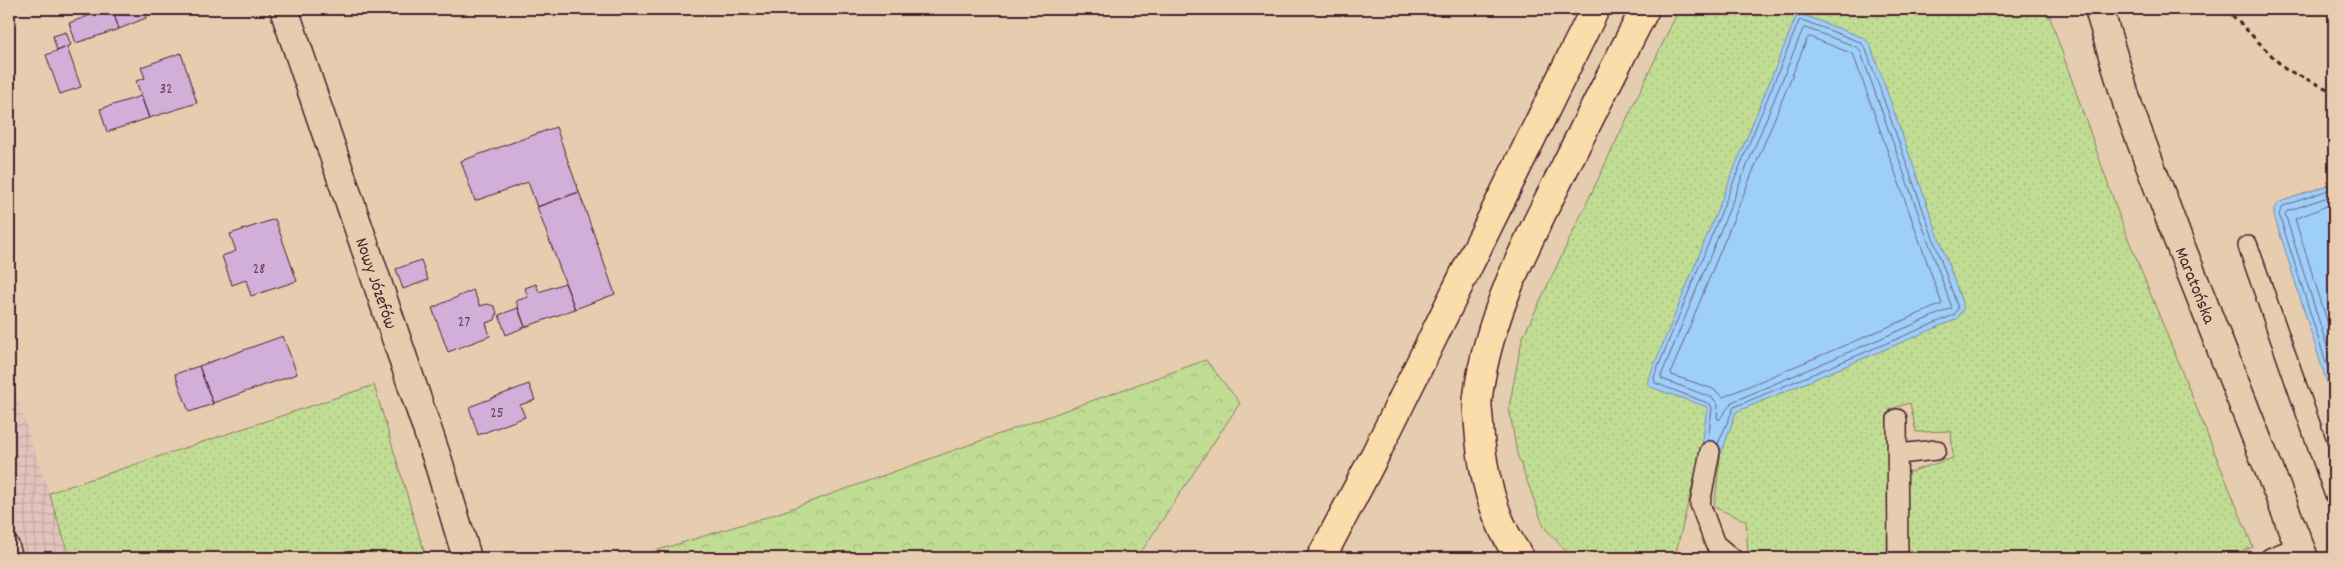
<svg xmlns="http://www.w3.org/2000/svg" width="2343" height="567" font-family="Dekko,sans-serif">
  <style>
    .industrial { fill: url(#industrial-grid) }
    .green { fill: url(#green-dots); stroke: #867e60 }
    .forest { fill: url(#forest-crowns); stroke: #867e60 }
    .water { fill: #9ecefa; stroke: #7c88a7 }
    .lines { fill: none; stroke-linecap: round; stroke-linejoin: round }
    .shore { stroke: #6c657e; stroke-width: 1 }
    .building { fill: #d2afd9; stroke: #4a1f2b }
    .lane-casing { stroke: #4a1f2b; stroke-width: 22 }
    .street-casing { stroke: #4a1f2b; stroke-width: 31 }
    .secondary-casing { stroke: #4a1f2b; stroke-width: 31 }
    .highway-casing { stroke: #4a1f2b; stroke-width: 31 }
    .path { stroke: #4a1f2b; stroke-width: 3; stroke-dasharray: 5 4; stroke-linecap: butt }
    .lane { stroke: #e7cdaf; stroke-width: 19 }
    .street { stroke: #e7cdaf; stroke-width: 28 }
    .secondary { stroke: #e7cdaf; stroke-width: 28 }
    .highway { stroke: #fbddab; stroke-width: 28 }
    .labels { text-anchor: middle; stroke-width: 5; stroke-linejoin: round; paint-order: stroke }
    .number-label { font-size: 15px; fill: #6c4356 }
    .street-label { font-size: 18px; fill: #4a1f2b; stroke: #e7cdaf }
  </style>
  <defs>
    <pattern id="industrial-grid" width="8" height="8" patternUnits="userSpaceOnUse" patternTransform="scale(1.25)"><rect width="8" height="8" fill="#e1c4bc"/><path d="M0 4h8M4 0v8" fill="none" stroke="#c3a8a2"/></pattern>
    <pattern id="green-dots" width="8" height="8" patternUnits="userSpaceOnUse" patternTransform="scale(1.25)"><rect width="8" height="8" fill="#c1dd94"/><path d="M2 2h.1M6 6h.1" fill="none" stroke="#a7bd80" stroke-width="1.8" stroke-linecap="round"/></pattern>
    <pattern id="forest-crowns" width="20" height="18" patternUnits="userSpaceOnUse" patternTransform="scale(1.25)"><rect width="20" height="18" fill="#c1dd94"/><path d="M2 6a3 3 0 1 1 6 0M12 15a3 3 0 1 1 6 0" fill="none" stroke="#a7bd80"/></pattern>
  </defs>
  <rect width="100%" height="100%" fill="#e7cdaf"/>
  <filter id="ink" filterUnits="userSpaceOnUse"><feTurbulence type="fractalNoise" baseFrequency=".02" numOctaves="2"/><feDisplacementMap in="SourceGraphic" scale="10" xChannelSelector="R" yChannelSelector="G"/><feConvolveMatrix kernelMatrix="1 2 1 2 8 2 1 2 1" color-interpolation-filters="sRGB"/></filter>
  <g filter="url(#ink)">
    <path class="industrial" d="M9,376L49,493L70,558H9Z"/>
    <path class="green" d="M1679,9H2047L2121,221L2253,547L2225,558H1908L1906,473L1953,458L1951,431L1916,432L1910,403L1890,409L1887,558H1748L1746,521L1714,507L1721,451L1702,447L1676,552L1680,558H1572L1544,527L1517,454L1509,407L1522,339Z
      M374,385L426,558H70L49,493Z"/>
    <path class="forest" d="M1206,360L1240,403L1137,558H632L773,515Z"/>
    <path class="water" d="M1801,14L1864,38L1870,44L1964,308L1957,319L1736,412L1722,451L1702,447L1707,407L1653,388L1647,383L1796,17Z
      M2334,183V405L2274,215V208L2280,202Z"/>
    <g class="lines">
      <path class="shore" d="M1806,28L1857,47L1860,50L1952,308L1732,402L1719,420L1717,418L1718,405L1713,398L1662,379L1661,376L1803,29Z
        M1810,37L1853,54L1942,304L1723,397L1713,389L1672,375L1671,372L1807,39Z
        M2334,188L2283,206L2279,214L2334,388
        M2334,195L2287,211L2285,214L2334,368
        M2334,203L2295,219L2334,343
        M1708,441L1712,408L1710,404L1655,383L1654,377L1799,21L1802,20L1860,42L1865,47L1958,308L1954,315L1734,407L1718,444"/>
    </g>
    <path class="building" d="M107,9H112L119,29L76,43L69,23Z
      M120,9H143L146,18L119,29L113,12Z
      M66,32L71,45L57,51L53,36Z
      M67,47L81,87L60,94L46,55Z
      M181,53L197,103L149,118L136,81L145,78L141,67Z
      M141,96L149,118L107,132L100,109Z
      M556,127L579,192L537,207L528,182L475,201L461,161Z
      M579,192L615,294L575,309L537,207Z
      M275,219L297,281L251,296L246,280L232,285L222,256L236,251L230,234Z
      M421,260L428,280L403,289L396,269Z
      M565,283L575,309L525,327L516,301L528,297L525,288L536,284L539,292Z
      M473,290L480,306L487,304L494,306L497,312L495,320L486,323L490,336L448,352L432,308Z
      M518,308L525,327L506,335L499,315Z
      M283,336L297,374L213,403L199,366Z
      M199,366L213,404L189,412L175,374Z
      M529,384L535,400L520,405L525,417L478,435L469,407Z"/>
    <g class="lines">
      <defs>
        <path id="lane" d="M2248,246L2334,493
          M1897,419L1898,558
          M1710,451L1700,504L1715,544L1732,558
          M1899,454L1936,450
          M9,545L13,558
          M2270,558L2299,546"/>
        <path id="street" d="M284,9L438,461L467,558"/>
        <path id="secondary" d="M2099,9L2129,109L2177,237L2304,558"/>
        <path id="highway" d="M1321,558L1375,455L1595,9
          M1520,558C1493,520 1482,472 1479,426C1479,417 1476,406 1478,396C1488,316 1527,242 1563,171C1590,117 1617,63 1645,9"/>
      </defs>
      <use href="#lane" class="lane-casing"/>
      <use href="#street" class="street-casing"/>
      <use href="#secondary" class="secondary-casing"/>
      <use href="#highway" class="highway-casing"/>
      <path class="path" d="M2226,9L2285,69L2334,92"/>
      <use href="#lane" class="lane"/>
      <use href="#street" class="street"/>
      <use href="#secondary" class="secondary"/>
      <use href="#highway" class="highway"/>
    </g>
  </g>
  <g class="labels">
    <g class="number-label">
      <text x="166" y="93">32</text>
      <text x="259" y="273">28</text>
      <text x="464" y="326">27</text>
      <text x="497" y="417">25</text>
    </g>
    <g class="street-label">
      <text transform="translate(377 283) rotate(71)" y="6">Nowy Józefów</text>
      <text transform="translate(2196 285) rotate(68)" y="6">Maratońska</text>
    </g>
  </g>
  <rect width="2343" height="567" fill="none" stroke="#e7cdaf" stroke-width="30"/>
  <rect x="15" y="15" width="2313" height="537" fill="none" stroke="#4a1f2b" stroke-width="2" filter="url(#ink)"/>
</svg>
